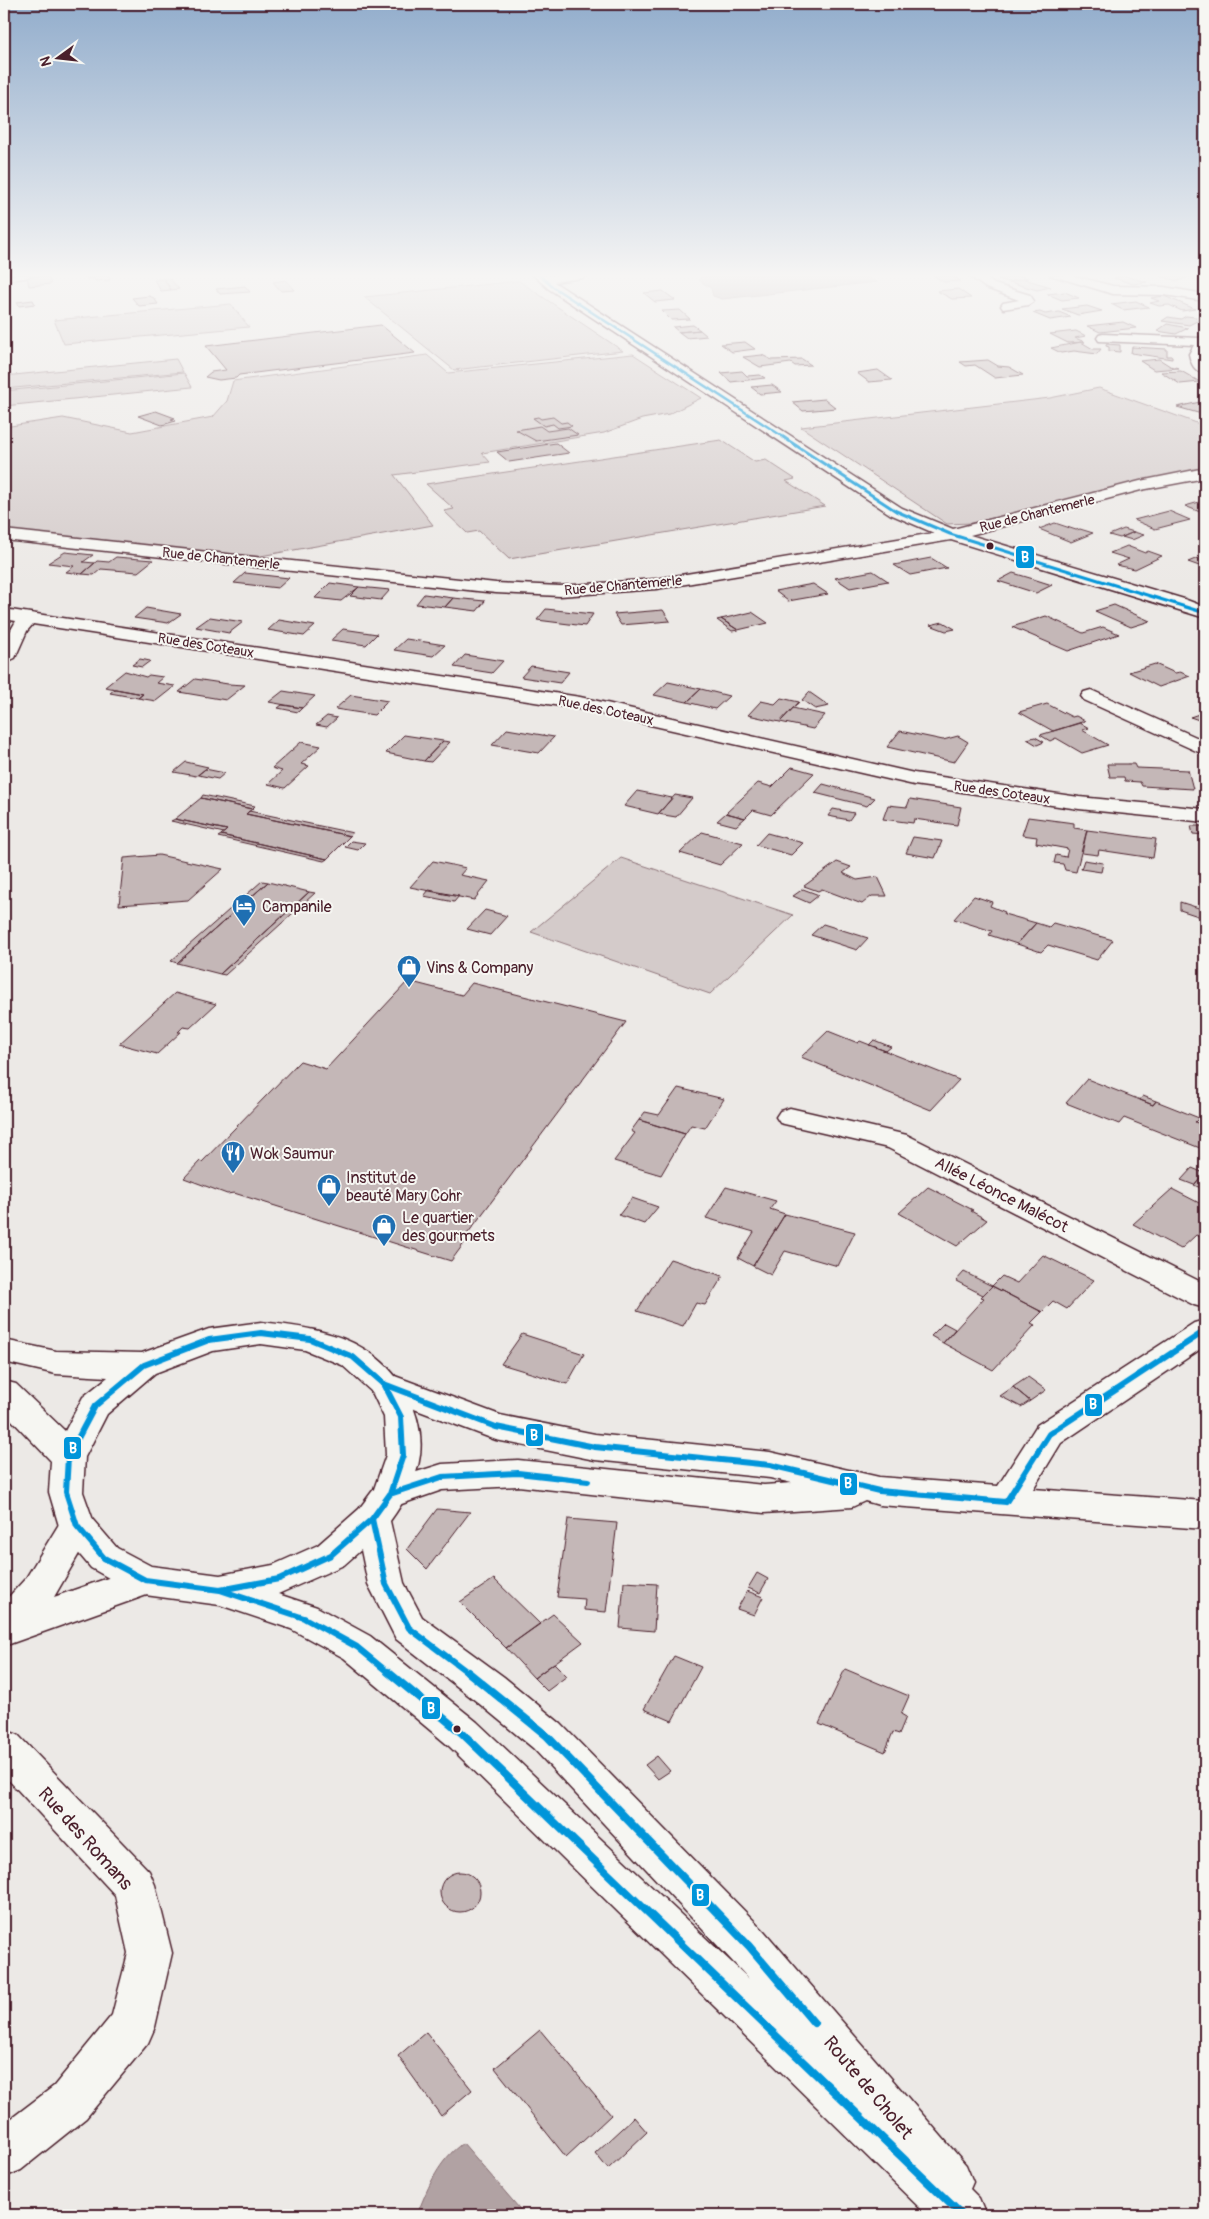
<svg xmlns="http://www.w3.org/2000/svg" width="1209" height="2219" font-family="Pangolin,sans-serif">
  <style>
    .green { fill: #d4cbca; stroke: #8f757a }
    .water { fill: #b1a2a3; stroke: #886e73 }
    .building { fill: #c4b7b7; stroke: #4a1f2b }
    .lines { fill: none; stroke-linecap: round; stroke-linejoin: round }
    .minor-casing { stroke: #4a1f2b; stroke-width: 3 }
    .major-casing { stroke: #4a1f2b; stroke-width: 3 }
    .minor { fill: #f6f6f2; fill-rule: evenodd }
    .major { fill: #f6f6f2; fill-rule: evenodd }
    .bus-1-far3-casing { stroke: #f6f6f2; stroke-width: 4.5 }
    .bus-1-far2-casing { stroke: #f6f6f2; stroke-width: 5.5 }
    .bus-1-far1-casing { stroke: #f6f6f2; stroke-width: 10 }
    .bus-1-casing { stroke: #f6f6f2; stroke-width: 12 }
    .bus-1-far3 { stroke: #0095da; stroke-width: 2.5 }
    .bus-1-far2 { stroke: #0095da; stroke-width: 3 }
    .bus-1-far1 { stroke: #0095da; stroke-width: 6 }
    .bus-1 { stroke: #0095da; stroke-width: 8 }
    .bus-dot { fill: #4a1f2b; stroke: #f6f6f2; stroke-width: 2 }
    .labels { text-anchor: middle; stroke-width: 4; stroke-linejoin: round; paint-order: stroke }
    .far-street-label { font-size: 14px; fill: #4a1f2b; stroke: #f6f6f2 }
    .poi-label { font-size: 16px; fill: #4a1f2b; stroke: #f6f6f2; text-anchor: start }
    .street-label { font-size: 16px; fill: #4a1f2b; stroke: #f6f6f2 }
    .near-street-label { font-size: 19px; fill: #4a1f2b; stroke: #f6f6f2 }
    .line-badge { stroke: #f6f6f2; stroke-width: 2 }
    .badge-label { font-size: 14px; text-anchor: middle; font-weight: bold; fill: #fff }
  </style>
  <rect width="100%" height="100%" fill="#ece9e6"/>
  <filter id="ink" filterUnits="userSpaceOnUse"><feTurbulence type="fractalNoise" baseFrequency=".02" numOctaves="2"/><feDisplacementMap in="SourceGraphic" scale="10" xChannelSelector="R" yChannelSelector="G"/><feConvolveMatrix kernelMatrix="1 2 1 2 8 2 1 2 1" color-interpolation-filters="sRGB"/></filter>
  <g filter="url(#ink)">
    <path class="green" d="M519,281L623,351L454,370L364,297Z
      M231,304L249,327L64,344L54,320Z
      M633,354L701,398L669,414L642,419L604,433L482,453L490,462L394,475L433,525L255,557L4,534V427L63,418L132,432L213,417L227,401L233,381L427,355L448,373Z
      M176,359L183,372L4,389V376Z
      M184,373L192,387L4,406V391Z
      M1099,388L1205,426V471L971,523L947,524L801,427L1050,398Z
      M721,440L755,462L766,460L795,479L786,481L825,506L509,559L479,531L467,533L444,511L454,509L426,484Z
      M621,858L793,915L710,994L531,932Z"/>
    <path class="water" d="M719,275H861L877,282L722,299L713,296L711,288L700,281L699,278Z
      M463,2143L525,2215H419L418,2212C429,2185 439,2160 463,2143Z"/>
    <path class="building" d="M85,275H108L110,280L95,281L94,279H87Z
      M932,275H949L961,281L944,282Z
      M993,275H1016L1028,278L1008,282L998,279L1003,277Z
      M1164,275H1194L1178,281L1159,276Z
      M48,276L51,284L29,286L27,277Z
      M1125,276L1147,282L1133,284L1114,278Z
      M164,279H170L179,289L171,290Z
      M164,279L171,290L161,291L154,280Z
      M1024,279L1051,287L1037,290L1009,282Z
      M286,280L295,290L281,291L273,282Z
      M245,286L250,292L220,294L216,289Z
      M958,289L971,298L952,299L937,291Z
      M663,291L675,300L655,302L644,293Z
      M1065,292L1079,298L1062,300L1047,294Z
      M149,296L154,298L158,304L139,306L132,298Z
      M1164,296L1195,309L1182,311L1169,305L1159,306L1150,303L1159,301L1151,298Z
      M33,300L35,304L19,306L17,302Z
      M1136,301L1149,307L1123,310L1111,304Z
      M1087,306L1102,311L1078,315L1062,309Z
      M680,310L690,319L671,320L662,311Z
      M1040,312L1045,314L1059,312L1071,317L1050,320L1033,313Z
      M1186,316L1203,318L1189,325L1162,321L1168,317L1181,319Z
      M1123,322L1136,328L1100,332L1087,326Z
      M1167,324L1188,328L1176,334L1157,331Z
      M381,325L415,353L239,375L236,378L219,380L205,377L211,372L226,370L206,346Z
      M693,325L700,330L679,332L673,327Z
      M700,330L707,336L687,338L679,332Z
      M1076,331L1086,336L1075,338L1085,342L1068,343L1050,334Z
      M745,342L755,349L732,352L721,344Z
      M1081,342L1093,349H1101L1097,354L1074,351L1061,353L1051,348Z
      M1106,344L1120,345V352L1109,351V347L1106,346Z
      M1132,347L1167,349V356H1172V359L1131,353Z
      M762,355L772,360L802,359L811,365L795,366L791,363L760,367L743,357Z
      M1159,359L1170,366L1179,368L1154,370L1140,361Z
      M988,360L998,366L1009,367L1023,375L995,378L975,365L966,366L960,362Z
      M878,370L892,380L869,382L857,373Z
      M742,371L747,376L760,375L765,378L731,382L721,373Z
      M1181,371L1200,382L1180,384L1161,372Z
      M772,385L782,392L760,394L751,387Z
      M825,399L836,408L803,411L792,402Z
      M1200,402L1205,404V415L1177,407Z
      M156,411L175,418L171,419L176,421L162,425L138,416Z
      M538,417L541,419L553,417L561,423L567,422L572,426L558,428L553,424L544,426L533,418Z
      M540,426L547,431L568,428L578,435L536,441L516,430Z
      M556,443L569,453L509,462L497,452Z
      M1203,501L1205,502V514L1185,506Z
      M1169,511L1190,520L1155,529L1134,520Z
      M1055,523L1076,530L1080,529L1093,533L1071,542L1039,529Z
      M1124,529L1134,532L1120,538L1109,535Z
      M1134,532L1144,535L1132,540L1122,537Z
      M1127,546L1145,553L1148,551L1162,556L1135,569L1116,565L1129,559L1110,553Z
      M65,552L93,555L83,562L95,563L82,574L66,572L74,566L48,563Z
      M1205,555V565L1202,567L1188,562Z
      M116,557L153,560L138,572L101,569L94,575L82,574L97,561L109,562Z
      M931,558L947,568L910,575L894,565Z
      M873,571L888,581L850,588L835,578Z
      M245,573L289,578L278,588L234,583Z
      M1013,573L1030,578L1052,585L1036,593L998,581Z
      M330,583L359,587L341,601L315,598Z
      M813,584L828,594L788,601L775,591Z
      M359,587L390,590L381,600L350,596Z
      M424,594L453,598L445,607L416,604Z
      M453,598L485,601L477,611L445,607Z
      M1114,605L1150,621L1131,627L1095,611Z
      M146,608L181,614L168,623L134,618Z
      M546,609L593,614L585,626L537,620Z
      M663,610L670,621L621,625L614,614Z
      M752,612L768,623L738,630L721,619Z
      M1046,616L1083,633L1103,627L1119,634L1068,651L1012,627Z
      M210,617L243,622L229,633L196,627Z
      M721,619L738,630L732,631L717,620Z
      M279,620L315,626L304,636L268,630Z
      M943,622L955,629L946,631L930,625Z
      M343,629L377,634L366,645L331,640Z
      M406,639L445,645L433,656L394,650Z
      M465,655L503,661L492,673L454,667Z
      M140,659L150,661L142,667L132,665Z
      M1155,664L1175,673L1180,672L1190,676L1159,687L1129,672Z
      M531,666L569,672L560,683L521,677Z
      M125,671L146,677L149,675L163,677L156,683L175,686L156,701L138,698L143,694L105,687Z
      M195,679L228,684L245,685L226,700L179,692Z
      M668,682L701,689L687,702L654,695Z
      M115,689L143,694L138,698L110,693Z
      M701,689L729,696L715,709L687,702Z
      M283,691L315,696L302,708L269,702Z
      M809,692L829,706L815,709L802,700Z
      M351,695L388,701L374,715L335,709Z
      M781,698L799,702L780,722L748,715L761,701L775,704Z
      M1047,704L1072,717L1076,716L1085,721L1053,731L1019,712Z
      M282,705L302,708L298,712L278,708Z
      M793,708L797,709L825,715L813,729L780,722Z
      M1205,712V722L1190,717Z
      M327,716L337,718L327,727L316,725Z
      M1080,723L1089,728L1082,730L1108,745L1082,753L1056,738L1050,741L1040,735Z
      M507,729L554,737L539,753L492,745Z
      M900,731L943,740L958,736L968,742L954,762L887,747Z
      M404,735L443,741L424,761L386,753Z
      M1035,737L1044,742L1037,745L1027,739Z
      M443,741L450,742L431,762L424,761Z
      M301,742L321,746L301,764L309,766L285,788L268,784L282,771L272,768Z
      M186,762L208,767L196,776L174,772Z
      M1107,764H1134L1136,768L1188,770L1193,789L1142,786L1140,782L1125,781L1124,777H1110Z
      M792,767L814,773L771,815L753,810L745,818L726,813L758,783L772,787Z
      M205,769L225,773L218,779L198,775Z
      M823,784L875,798L867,806L815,793Z
      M637,791L672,798L658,814L624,806Z
      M203,795L255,806L252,809L201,798Z
      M675,795L692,798L676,817L658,814Z
      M201,798L252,809L246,814L350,836L327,859L221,835L227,830L175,819Z
      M910,799L961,807L957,825L914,819L913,823L883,819L888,805L907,807Z
      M833,809L854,813L849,820L828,816Z
      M249,811L353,833L350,836L246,814Z
      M726,813L745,818L736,826L717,821Z
      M1028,817L1074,823V828L1087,830L1076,872L1065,870L1063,864L1054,863L1056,855L1066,857L1068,849L1036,843L1037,837L1022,835Z
      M175,819L227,830L224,833L171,821Z
      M1191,826H1205V835L1193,834Z
      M1087,830L1156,839L1153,858L1099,850L1098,855L1082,853Z
      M702,832L743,843L720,865L680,853Z
      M767,833L803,843L791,855L756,845Z
      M221,835L327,859L324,861L218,837Z
      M913,837L942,841L935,858L906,853Z
      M351,841L365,843L358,850L345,847Z
      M159,855L186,861L223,869L188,900L119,905L124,858Z
      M1084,860L1103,863L1101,872L1081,869Z
      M433,861L466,868L460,875L489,881L474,900L410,887Z
      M837,862L851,867L843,873L857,880L878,877L887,896H872L862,904L822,889L818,891L804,886Z
      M262,881L268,882L177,963L171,961Z
      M268,882L309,892L220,974L177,963Z
      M803,889L819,895L809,903L793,896Z
      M429,890L459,896L454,902L424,896Z
      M309,892L315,893L225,975L220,974Z
      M974,896L992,902L990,906L1005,912L1004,914L1036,923L1017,944L989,935L992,931L954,919Z
      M1180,902L1205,910V913L1201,917L1180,910Z
      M485,910L507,916L490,935L467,929Z
      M1036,923L1049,927L1053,923L1113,940L1097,960L1048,945L1041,952L1017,944Z
      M823,924L868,938L857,950L811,935Z
      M408,981L462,995L472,983L626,1022L462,1241L465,1242L451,1261L234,1193L227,1194L184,1178L200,1161L202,1162L300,1061L326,1069Z
      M175,993L216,1004L190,1028L183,1027L178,1032H181L157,1054L119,1044Z
      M828,1031L858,1043L860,1041L959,1080L931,1110L801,1057Z
      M874,1040L891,1047L886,1051L869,1045Z
      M1087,1079L1153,1105L1156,1101L1199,1118L1195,1122L1205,1126V1150L1124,1118L1119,1124L1066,1103Z
      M678,1088L724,1099L705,1128L691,1125L685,1134L639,1120L645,1112L659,1115Z
      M1143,1096L1156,1101L1153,1105L1140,1100Z
      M639,1120L685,1134L661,1175L614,1161L635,1133L631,1131Z
      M1192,1168L1204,1173L1194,1185L1181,1180Z
      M1204,1173H1205V1190L1194,1185Z
      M726,1187L776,1201L770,1209L785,1214L753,1266L738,1258L754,1232L706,1218Z
      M928,1187L973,1210L971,1211L987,1220L957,1246L899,1213Z
      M1172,1189L1205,1206V1239L1196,1235L1181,1249L1133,1224Z
      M632,1198L658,1207L644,1224L619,1215Z
      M785,1214L855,1232L838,1266L785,1251L771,1275L753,1266Z
      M1043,1255L1094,1280L1067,1309L1053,1301L1042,1312L992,1286L1002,1276L1017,1283Z
      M670,1259L723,1276L705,1305L696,1303L683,1326L637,1311Z
      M964,1272L992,1286L983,1295L956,1281Z
      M992,1286L1042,1312L1031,1323L1035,1325L993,1370L943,1343L984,1298L981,1297Z
      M944,1323L955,1329L943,1343L931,1336Z
      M522,1334L584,1354L567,1384L501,1364Z
      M1028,1377L1046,1390L1030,1401L1013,1387Z
      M1013,1387L1030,1401L1021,1407L1000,1396Z
      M437,1509L470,1512L427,1569L407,1549Z
      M568,1519L617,1523L606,1612L584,1610L585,1599L557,1597Z
      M757,1573L768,1579L760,1593L748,1588Z
      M494,1579L540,1624L506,1648L460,1602Z
      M624,1582L657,1584L654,1631L620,1628Z
      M747,1591L763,1597L754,1615L737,1609Z
      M553,1614L583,1642L534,1678L506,1648Z
      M674,1656L701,1667L672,1721L644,1709Z
      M554,1663L567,1676L547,1691L534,1678Z
      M845,1669L909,1696L901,1714L906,1717L899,1734L893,1732L885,1752L819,1724Z
      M657,1756L670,1771L658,1779L645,1765Z
      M440 1892a20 20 0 1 1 40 0a20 20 0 1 1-40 0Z
      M540,2030L611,2115L566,2157L495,2068Z
      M426,2032L472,2090L441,2116L398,2056Z
      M634,2117L647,2132L608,2169L595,2153Z"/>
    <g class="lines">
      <defs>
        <path id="minor" d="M4,275H31L25,278L4,280Z
          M533,275H588L582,278L554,282L902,508L953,529L1140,481L1205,468V478L1141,490L970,535L1184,599L1205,607V618L951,540L656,589L560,596L496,593L4,540V530L496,583L560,586L656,579L934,533L890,514L549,289Z
          M968,275H982L994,284L1030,295L1034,301L1028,305L1003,309L1001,306L1003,303L1019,300L986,288Z
          M1050,275H1070L1113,286L1164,287L1205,294V301L1164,295L1113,294Z
          M1103,334L1199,338L1205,334V348L1201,354L1205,364V374C1194,371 1191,364 1189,354L1194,345L1099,341L1097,338L1099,335Z
          M4,609L580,697L914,773L1079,797L1205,809V822L1079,809L914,785L580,709L33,624L27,631L15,658L4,663V642L16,621L4,619Z
          M1091,690L1205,741V755L1084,700L1081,696L1084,692Z
          M790,1108L907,1135L1205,1284V1308L1194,1305L888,1148L780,1123L776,1117L780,1111Z
          M1205,1320V1346L1061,1443L1033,1489L1205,1501V1529L879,1505L865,1501L852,1507L764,1513L518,1486L442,1490L390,1508L378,1504L373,1494L378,1484L442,1464L518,1460L764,1485L792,1483L770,1478L595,1460L496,1440L372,1393L368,1384L372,1375L384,1372L500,1415L595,1434L770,1452L879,1477L998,1486L1037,1425L1194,1323Z
          M77,1512L90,1516L95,1526L54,1597L145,1565L158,1569L163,1580L158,1591L4,1646V1602L26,1578L64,1516Z
          M4,1730L18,1735L149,1871L155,1885L172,1953L155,2027L148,2043L86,2118L21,2170L4,2177V2124L54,2086L112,2015L128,1953L115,1895L4,1775Z"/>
        <path id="major" d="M261,1322C296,1326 333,1330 364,1349C399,1369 425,1414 420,1455C417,1479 404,1502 390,1521L404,1583L422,1617L504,1677L561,1724L764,1931L966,2165L973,2182L970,2189L979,2198L986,2215H927L449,1746L344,1658L291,1629L220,1605L145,1595L132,1591L91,1568L64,1536L59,1526L49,1492L51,1461L4,1412V1381L16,1384L65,1431L83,1397L108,1377L56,1374L4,1362V1340L56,1351L142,1353L209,1329ZM261,1344L305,1350L342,1365L372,1392L384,1417L386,1455L374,1489L359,1509L318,1545L273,1565L220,1575L151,1566L117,1548L93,1520L83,1492L85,1457L107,1414L155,1373L213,1351ZM361,1550L368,1584L396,1639L476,1701L533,1748L749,1979L477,1722L370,1636L317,1607L278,1594L344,1565Z"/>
      </defs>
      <use href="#minor" class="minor-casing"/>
      <use href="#major" class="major-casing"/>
      <use href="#minor" class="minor"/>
      <use href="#major" class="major"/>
      <defs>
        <path id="bus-1-far3" d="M539,275L553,287L785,438"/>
        <path id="bus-1-far2" d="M783,437L896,511L950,534L1205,613"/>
        <path id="bus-1-far1" d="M261,1333L310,1339L353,1357L384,1384L401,1417L403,1455L390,1494L372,1519L331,1555L279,1579L220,1590L145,1580L104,1558L77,1526L66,1492L68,1457L95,1406L144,1365L209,1340Z
          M384,1384L496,1427L595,1447L770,1465L879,1491L1006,1502
          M390,1494L442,1477L518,1473L588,1481
          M1006,1502L1049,1434L1205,1331
          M372,1519L386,1584L409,1628L470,1674
          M220,1590L304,1618L357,1647L390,1674"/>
        <path id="bus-1" d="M388,1672L463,1734L962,2215
          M468,1672L547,1736L749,1946L814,2023"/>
      </defs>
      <use href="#bus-1-far3" class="bus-1-far3-casing"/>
      <use href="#bus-1-far2" class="bus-1-far2-casing"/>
      <use href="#bus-1-far1" class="bus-1-far1-casing"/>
      <use href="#bus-1" class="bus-1-casing"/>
      <use href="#bus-1-far3" class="bus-1-far3"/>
      <use href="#bus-1-far2" class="bus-1-far2"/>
      <use href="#bus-1-far1" class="bus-1-far1"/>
      <use href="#bus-1" class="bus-1"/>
    </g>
  </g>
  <linearGradient id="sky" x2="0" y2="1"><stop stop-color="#92adcc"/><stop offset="0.47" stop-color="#f6f5f4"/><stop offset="1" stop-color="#f6f5f4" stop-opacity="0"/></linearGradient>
  <rect width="1209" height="586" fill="url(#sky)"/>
  <defs>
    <symbol id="hotel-pin" viewBox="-11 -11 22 30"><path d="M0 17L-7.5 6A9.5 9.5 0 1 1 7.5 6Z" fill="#1f6fb2" stroke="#f6f6f2"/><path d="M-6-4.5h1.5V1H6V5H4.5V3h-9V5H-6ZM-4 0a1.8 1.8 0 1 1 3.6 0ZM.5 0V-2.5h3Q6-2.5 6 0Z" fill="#fff"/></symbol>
    <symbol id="shop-pin" viewBox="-11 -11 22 30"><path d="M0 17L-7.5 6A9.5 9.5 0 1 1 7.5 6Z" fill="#1f6fb2" stroke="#f6f6f2"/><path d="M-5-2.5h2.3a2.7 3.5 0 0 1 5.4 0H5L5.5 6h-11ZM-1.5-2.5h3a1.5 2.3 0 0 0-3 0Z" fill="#fff"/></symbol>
    <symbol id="restaurant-pin" viewBox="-11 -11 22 30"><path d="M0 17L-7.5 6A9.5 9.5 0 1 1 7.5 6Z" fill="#1f6fb2" stroke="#f6f6f2"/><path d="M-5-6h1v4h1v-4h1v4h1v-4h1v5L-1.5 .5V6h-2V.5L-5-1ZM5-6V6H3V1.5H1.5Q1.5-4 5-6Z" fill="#fff"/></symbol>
  </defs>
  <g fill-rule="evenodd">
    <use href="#hotel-pin" x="230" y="892" width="28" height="38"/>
    <use href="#shop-pin" x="395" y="953" width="28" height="38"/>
    <use href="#restaurant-pin" x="219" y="1139" width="28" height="38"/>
    <use href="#shop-pin" x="315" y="1172" width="28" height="38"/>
    <use href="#shop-pin" x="370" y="1212" width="28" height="38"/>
  </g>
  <g class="bus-dot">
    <circle cx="990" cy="546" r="4.5"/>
    <circle cx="457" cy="1729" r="4.5"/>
  </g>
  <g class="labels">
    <g class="far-street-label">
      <text transform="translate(1037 513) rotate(-14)" y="5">Rue de Chantemerle</text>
      <text transform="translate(221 558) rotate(6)" y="5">Rue de Chantemerle</text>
      <text transform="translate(623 585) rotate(-5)" y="5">Rue de Chantemerle</text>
      <text transform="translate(206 645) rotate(9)" y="5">Rue des Coteaux</text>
      <text transform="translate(606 710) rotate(12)" y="5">Rue des Coteaux</text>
      <text transform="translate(1002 792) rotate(8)" y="5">Rue des Coteaux</text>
    </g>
    <g class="poi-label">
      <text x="262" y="912">Campanile</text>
      <text x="426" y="973">Vins &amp; Company</text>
      <text x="250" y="1159">Wok Saumur</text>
      <text x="346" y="1183">Institut de<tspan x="346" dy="18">beauté Mary Cohr</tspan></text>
      <text x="402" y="1223">Le quartier<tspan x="402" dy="18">des gourmets</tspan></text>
    </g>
    <g class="street-label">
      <text transform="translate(1002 1194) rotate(27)" y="6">Allée Léonce Malécot</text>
    </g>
    <g class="near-street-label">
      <text transform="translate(86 1838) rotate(48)" y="7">Rue des Romans</text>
      <text transform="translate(869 2087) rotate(50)" y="7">Route de Cholet</text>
    </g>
  </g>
  <g class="line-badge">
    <rect x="1015" y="545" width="20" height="24" rx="5" fill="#0095da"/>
    <rect x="1084" y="1393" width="19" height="24" rx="5" fill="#0095da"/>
    <rect x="525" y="1423" width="19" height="24" rx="5" fill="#0095da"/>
    <rect x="63" y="1436" width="19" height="24" rx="5" fill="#0095da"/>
    <rect x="839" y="1472" width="19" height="24" rx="5" fill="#0095da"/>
    <rect x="421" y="1696" width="20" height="24" rx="5" fill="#0095da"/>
    <rect x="691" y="1883" width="19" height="24" rx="5" fill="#0095da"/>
  </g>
  <g class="badge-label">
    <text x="1025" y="562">B</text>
    <text x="1093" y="1409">B</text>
    <text x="534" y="1440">B</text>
    <text x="73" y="1453">B</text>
    <text x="848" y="1488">B</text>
    <text x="431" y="1713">B</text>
    <text x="700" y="1900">B</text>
  </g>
  <rect width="1209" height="2219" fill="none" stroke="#f6f6f2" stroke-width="20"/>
  <rect x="10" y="10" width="1189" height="2199" fill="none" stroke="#4a1f2b" stroke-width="2" filter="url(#ink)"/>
  <g transform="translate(58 58) rotate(255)" stroke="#f6f6f2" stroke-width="4" paint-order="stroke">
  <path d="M0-4L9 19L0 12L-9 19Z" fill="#4a1f2b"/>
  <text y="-8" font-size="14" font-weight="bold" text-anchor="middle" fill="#4a1f2b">N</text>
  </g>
</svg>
